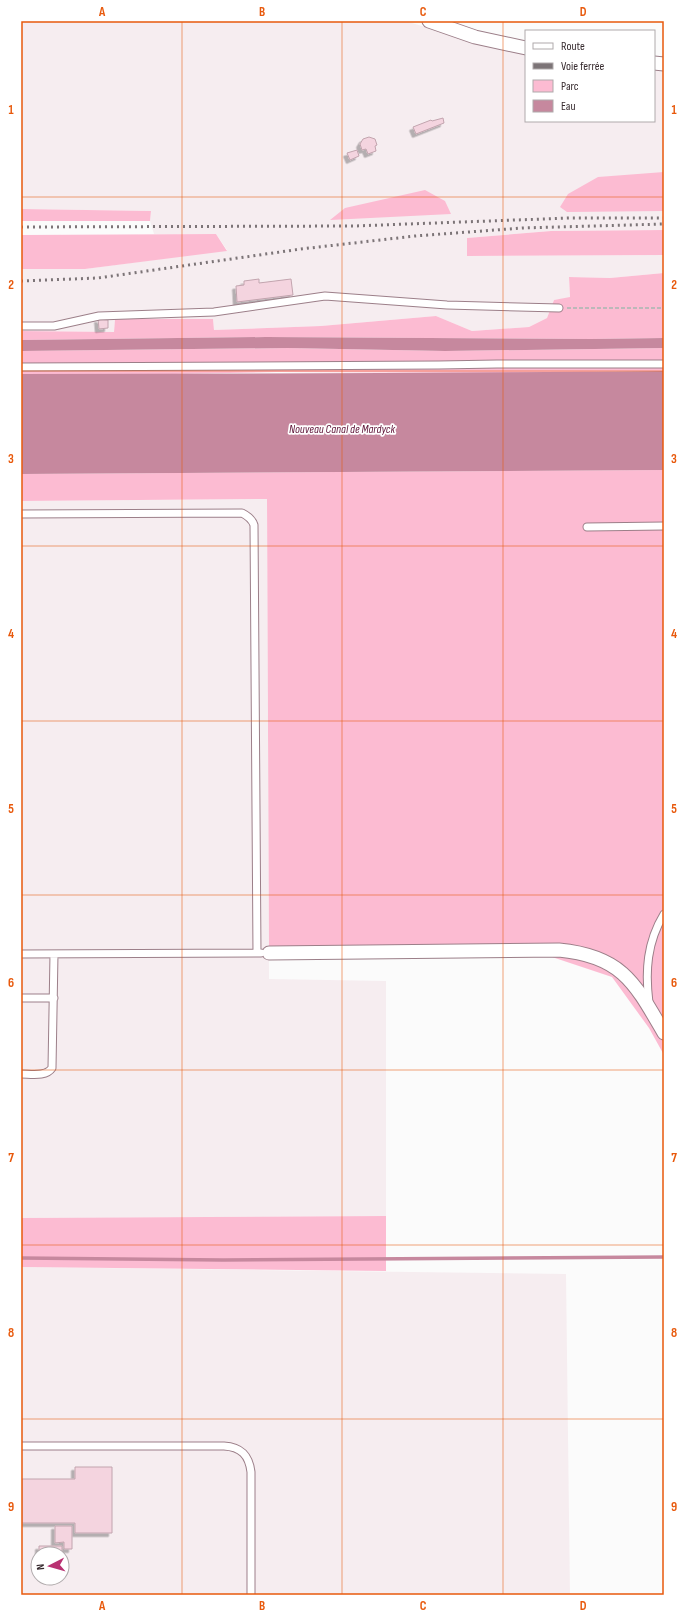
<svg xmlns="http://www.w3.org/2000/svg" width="685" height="1616" font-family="'Sofia Sans Condensed',sans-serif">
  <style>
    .built { fill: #f6edf0; fill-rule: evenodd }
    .green { fill: #fcbbd2 }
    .water { fill: #c6889e }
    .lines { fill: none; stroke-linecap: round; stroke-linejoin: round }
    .stream { stroke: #c6889e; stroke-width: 3.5 }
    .building { fill: #f4d4df; stroke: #c2a4ae; filter: url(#shadow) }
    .service-casing { stroke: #9c7f89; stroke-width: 9 }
    .minor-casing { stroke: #9c7f89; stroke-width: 15 }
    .path { stroke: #bcb8b9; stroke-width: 2; stroke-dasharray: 4 2; stroke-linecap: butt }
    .service { stroke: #fff; stroke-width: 7 }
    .minor { stroke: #fff; stroke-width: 13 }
    .rail { stroke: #7c7477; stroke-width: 3; stroke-dasharray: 2 4; stroke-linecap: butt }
    .grid { fill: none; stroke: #e8590c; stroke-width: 1; stroke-opacity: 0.55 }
    .labels { text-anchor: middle; stroke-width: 3.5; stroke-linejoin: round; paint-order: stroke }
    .water-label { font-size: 12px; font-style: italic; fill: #5f1438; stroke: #fff }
    .neatline { fill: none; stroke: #e8590c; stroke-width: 1.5 }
    .grid-label { font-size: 13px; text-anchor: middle; font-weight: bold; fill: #e8590c }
  </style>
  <defs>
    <filter id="shadow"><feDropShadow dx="-3.5" dy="3.5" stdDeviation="0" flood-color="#0004"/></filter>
  </defs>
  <rect width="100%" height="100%" fill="#fbfbfb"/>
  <path class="built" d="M21,21H405L490,46L526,54V121H654V68L664,69V230L551,231L467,238V256L664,255V273L610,278L569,277L570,298L554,300L547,318L529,327L472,331L436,316L321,326L214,330L213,319H115L114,332L21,331V269H85L227,250L216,234H154L150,221L151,211L21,209Z
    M267,499L269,979L386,981V1216L21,1218V501Z
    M21,1267L566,1274L570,1595H21ZM38,1554H62V1578H38Z"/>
  <path class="green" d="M664,172V211L567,212L560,207L568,194L598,177Z
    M425,190L445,201L451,214L330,220L345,208Z
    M21,209L151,211L150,221H21Z
    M664,230V255L467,256V238L551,231Z
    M216,234L227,251L85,269H21V235Z
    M664,273V338L591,339L266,337L21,340V331L114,332L115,319H213L214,330L321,326L436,316L472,331L529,327L547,318L554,300L570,297L569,277L610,278Z
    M288,348L445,351L664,348V371L501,373L277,372L120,375L21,374V351Z
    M664,470V1055L649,1028L612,977L552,957L269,959L267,499L21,501V474Z
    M386,1216V1271L21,1267V1218Z"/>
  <path class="water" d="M266,337L591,339L664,338V348L445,351L288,348L21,351V340Z
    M664,371V470L21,474V374C235,374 450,373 664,371Z"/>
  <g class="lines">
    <path class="stream" d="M21,1258L223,1260L664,1257"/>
  </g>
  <path class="building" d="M443,118L444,123L416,134L413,127L431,120L432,121Z
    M369,137L375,139L377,145L375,146L376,151L368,154L366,149L362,150L360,144L363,139Z
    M357,150L359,156L350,160L347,153Z
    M259,279V283L291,279L293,295L237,302L236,286L244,285V281Z
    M98,319L108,320V328L99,329Z
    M75,1467H112V1533H75V1523H22V1479H75Z
    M55,1526H72V1549H64V1542L55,1543Z
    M39,1546H62V1554H39Z"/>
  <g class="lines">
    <defs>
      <path id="service" d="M21,326H54L99,316L214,312L325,296L447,305L559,308
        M21,367L439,365L497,364H664
        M21,514L242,513C248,516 252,519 254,525L257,953
        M587,527L664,526
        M21,954L261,953
        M21,998H54
        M649,1003C645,971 647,942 664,914
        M21,1074C31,1074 46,1077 52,1068L54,954
        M21,1446H224C241,1447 249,1455 251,1472V1595"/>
      <path id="minor" d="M429,21L475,37L526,48
        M654,63L664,64
        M269,953L559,950C622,956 635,983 664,1033"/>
    </defs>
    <use href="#service" class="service-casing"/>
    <use href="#minor" class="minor-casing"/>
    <path class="path" d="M567,308H664"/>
    <use href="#service" class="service"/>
    <use href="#minor" class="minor"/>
    <path class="rail" d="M21,227L354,226L570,218H664
      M21,281L98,278L301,249L415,236L522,228L664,224"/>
  </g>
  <path class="grid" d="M182,21V1595M342,21V1595M503,21V1595M21,197H664M21,371H664M21,546H664M21,721H664M21,895H664M21,1070H664M21,1245H664M21,1419H664"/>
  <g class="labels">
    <g class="water-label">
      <text x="342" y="433">Nouveau Canal de Mardyck</text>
    </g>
  </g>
  <rect width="685" height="1616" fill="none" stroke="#ffffff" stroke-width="44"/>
  <rect x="525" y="30" width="130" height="92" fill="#ffffff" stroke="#afaaab"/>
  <rect x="533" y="43" width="20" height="6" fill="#ffffff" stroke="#afaaab"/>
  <text x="561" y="50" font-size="12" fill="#362a2e">Route</text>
  <rect x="533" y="63" width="20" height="6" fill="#7c7477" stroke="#afaaab"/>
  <text x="561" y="70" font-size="12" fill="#362a2e">Voie ferrée</text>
  <rect x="533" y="80" width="20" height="12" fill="#fcbbd2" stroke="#afaaab"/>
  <text x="561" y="90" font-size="12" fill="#362a2e">Parc</text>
  <rect x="533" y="100" width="20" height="12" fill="#c6889e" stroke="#afaaab"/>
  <text x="561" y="110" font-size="12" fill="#362a2e">Eau</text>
  <g transform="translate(50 1566) rotate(264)"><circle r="19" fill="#ffffff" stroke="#afaaab"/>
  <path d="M0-3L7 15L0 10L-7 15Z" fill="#b93172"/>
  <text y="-6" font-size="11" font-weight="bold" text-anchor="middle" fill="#362a2e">N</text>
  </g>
  <rect x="22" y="22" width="641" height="1572" class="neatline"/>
  <g class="grid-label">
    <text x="102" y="16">A</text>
    <text x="262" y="16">B</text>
    <text x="423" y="16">C</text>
    <text x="583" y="16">D</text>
    <text x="11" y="114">1</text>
    <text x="674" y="114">1</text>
    <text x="11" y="289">2</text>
    <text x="674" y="289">2</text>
    <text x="11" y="463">3</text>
    <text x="674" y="463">3</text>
    <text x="11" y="638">4</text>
    <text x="674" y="638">4</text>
    <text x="11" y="813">5</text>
    <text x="674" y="813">5</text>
    <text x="11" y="987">6</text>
    <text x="674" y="987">6</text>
    <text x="11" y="1162">7</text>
    <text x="674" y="1162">7</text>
    <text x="11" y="1337">8</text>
    <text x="674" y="1337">8</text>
    <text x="11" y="1511">9</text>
    <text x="674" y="1511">9</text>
    <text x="102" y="1610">A</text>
    <text x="262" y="1610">B</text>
    <text x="423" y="1610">C</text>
    <text x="583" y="1610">D</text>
  </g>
</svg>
